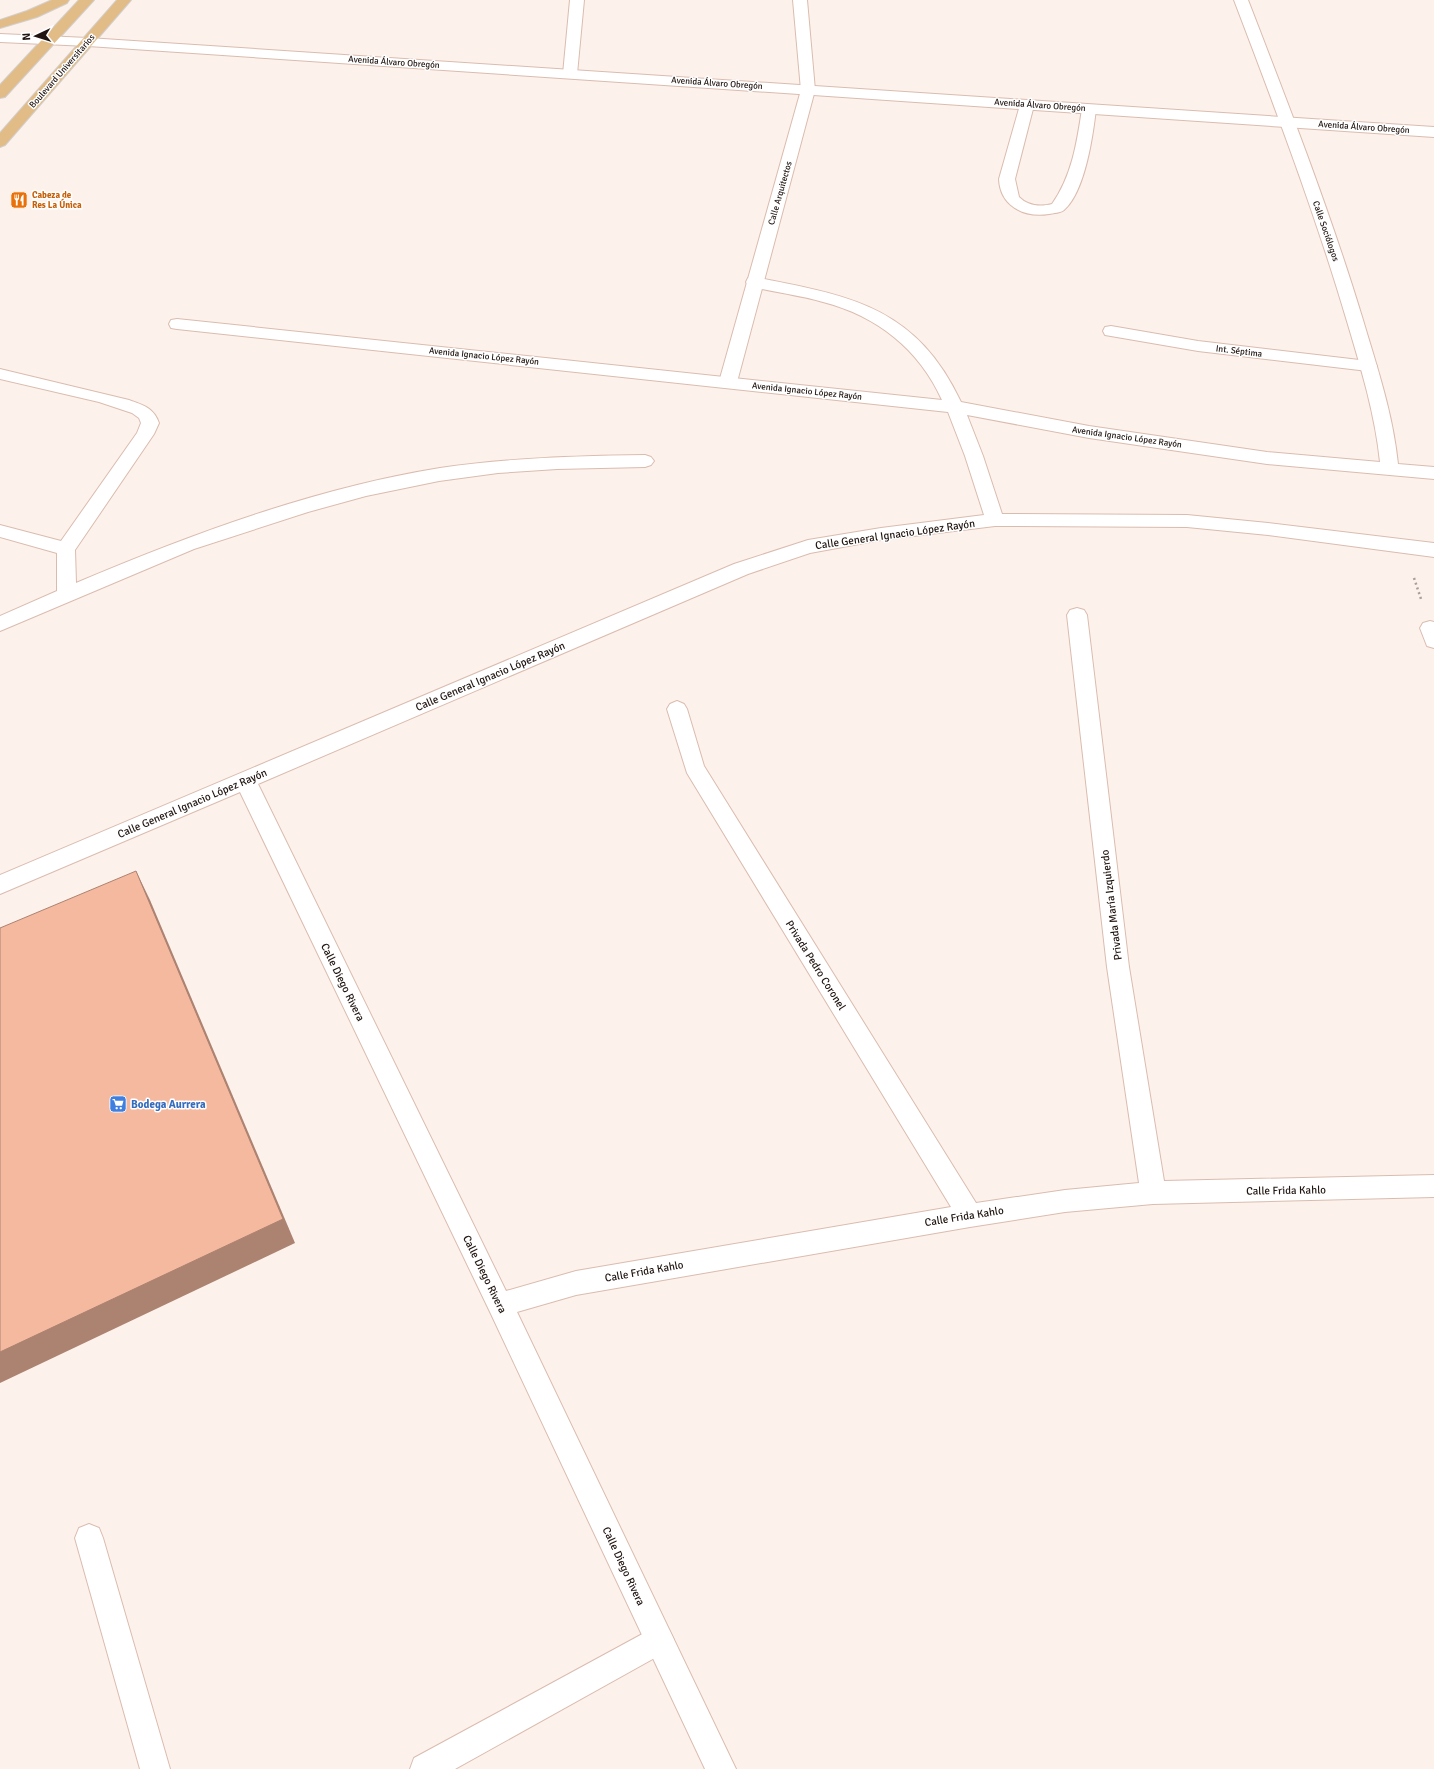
<svg xmlns="http://www.w3.org/2000/svg" width="1434" height="1769" font-family="Signika,sans-serif">
  <style>
    .lines { fill: none; stroke-linecap: round; stroke-linejoin: round }
    .lane-casing { stroke: #dabcaf; stroke-width: 2 }
    .street-casing { stroke: #dabcaf; stroke-width: 2 }
    .secondary-casing { stroke: #dabcaf; stroke-width: 2 }
    .primary-casing { stroke: #d2d0cf; stroke-width: 2 }
    .path { stroke: #aa9f9a; stroke-width: 2.5; stroke-dasharray: 2 3; stroke-linecap: butt }
    .lane { fill: #fff; fill-rule: evenodd }
    .street { fill: #fff; fill-rule: evenodd }
    .secondary { fill: #fff; fill-rule: evenodd }
    .primary { fill: #e2bc86; fill-rule: evenodd }
    .shaded-wall { fill: #ac8270 }
    .building { fill: #f5b9a0; stroke: #ac8270 }
    .labels { text-anchor: middle; stroke-width: 3; stroke-linejoin: round; paint-order: stroke }
    .far-street-label { font-size: 9px; fill: #201511; stroke: #fff }
    .far-food-label { font-size: 9px; font-weight: bold; fill: #c56008; stroke: #fff; text-anchor: start }
    .street-label { font-size: 11px; fill: #201511; stroke: #fff }
    .shop-label { font-size: 11px; font-weight: bold; fill: #366cbe; stroke: #fff; text-anchor: start }
  </style>
  <rect width="100%" height="100%" fill="#fdf1ec"/>
  <g class="lines">
    <defs>
      <path id="lane" d="M808,86L813,87L815,90L737,382L734,386L728,388L722,386L719,382L801,90L803,87Z
        M1027,101L1032,102L1034,105L1015,179L1019,197C1028,206 1040,207 1052,204C1072,176 1077,142 1082,109L1084,106L1089,105L1094,106L1096,109C1093,135 1085,192 1064,210C1061,213 1053,213 1049,214C1024,218 1000,206 999,179L1020,105L1022,102Z
        M1111,326L1198,341L1368,361L1374,362L1377,366L1374,370L1368,371L1198,351L1105,335L1103,331L1105,327Z
        M89,1524L99,1528L103,1538L170,1769H140L75,1538L79,1528Z
        M659,1625L669,1630L674,1640L669,1650L455,1769H410L414,1758Z"/>
      <path id="street" d="M570,0H584L577,74L575,77L570,78L565,77L563,74Z
        M793,0H807L815,90L813,93L808,94L803,93L801,90Z
        M1234,0H1248C1289,106 1330,211 1363,320C1377,367 1393,414 1398,464L1434,467V479L1267,464L1089,438L967,415L983,456L1002,514L1187,515L1268,523L1434,543V557L1268,535L1187,527L995,526L881,540L810,553L748,574L258,784L506,1291L576,1271L951,1207L687,773L667,709L670,704L677,701L684,704L687,709L704,766L976,1203L1065,1190L1139,1183L1107,967L1067,615L1070,610L1077,608L1084,610L1087,615L1129,967L1164,1181L1434,1175V1197L1153,1204L1065,1212L970,1227L576,1295L517,1312L736,1769H705L491,1314L240,792L0,894V875L734,564L808,540L881,528L984,515L965,456L948,412L177,329L171,328L169,324L171,320L177,319L942,400C919,349 877,316 823,302C799,295 773,292 748,286L746,282L748,278L754,277C849,296 915,305 961,402L1089,426L1267,452L1380,462C1375,413 1360,365 1346,318C1314,210 1274,105 1234,0Z
        M0,369L129,400C143,405 154,408 159,423L154,434L75,550L76,583C191,534 316,488 440,468C507,458 576,456 645,455L651,457L654,461L651,465L645,467L557,469L498,473L439,481L366,496L308,512L194,549L0,631V616L57,591V553L0,537V525L61,541L137,433L141,423L139,418L132,413L99,402L0,379Z
        M1430,621L1434,622V648L1427,646L1420,628L1423,623Z"/>
      <path id="secondary" d="M0,34L88,38L1434,127V137L88,46L0,42Z"/>
      <path id="primary" d="M52,0H69L67,3L37,17L0,28V20L27,11Z
        M79,0H94L5,97L0,98V85Z
        M117,0H131L5,145L0,147V133Z"/>
    </defs>
    <use href="#lane" class="lane-casing"/>
    <use href="#street" class="street-casing"/>
    <use href="#secondary" class="secondary-casing"/>
    <use href="#primary" class="primary-casing"/>
    <path class="path" d="M1414,578L1421,599"/>
    <use href="#lane" class="lane"/>
    <use href="#street" class="street"/>
    <use href="#secondary" class="secondary"/>
    <use href="#primary" class="primary"/>
  </g>
  <path class="shaded-wall" d="M136,871L150,900L295,1243L0,1383V1352Z"/>
  <path class="building" d="M136,871L283,1219L0,1352V928Z"/>
  <defs>
    <symbol id="restaurant-square" viewBox="-11 -11 22 22"><rect x="-9" y="-9" width="18" height="18" rx="4" fill="#e8710a" stroke="#fff"/><path d="M-5-6h1v4h1v-4h1v4h1v-4h1v5L-1.5 .5V6h-2V.5L-5-1ZM5-6V6H3V1.5H1.5Q1.5-4 5-6Z" fill="#fff"/></symbol>
    <symbol id="supermarket-square" viewBox="-11 -11 22 22"><rect x="-9" y="-9" width="18" height="18" rx="4" fill="#3f7fe0" stroke="#fff"/><path d="M-6-5.5h2.5l.6 2H6L4.5 2H-2.5L-4.4-4H-6ZM-1.5 3.2a1.3 1.3 0 1 0 .1 0ZM3 3.2a1.3 1.3 0 1 0 .1 0Z" fill="#fff"/></symbol>
  </defs>
  <g fill-rule="evenodd">
    <use href="#restaurant-square" x="9" y="190" width="20" height="20"/>
    <use href="#supermarket-square" x="108" y="1094" width="20" height="20"/>
  </g>
  <g class="labels">
    <g class="far-street-label">
      <text transform="translate(394 62) rotate(4)" y="3">Avenida Álvaro Obregón</text>
      <text transform="translate(62 71) rotate(-49)" y="3">Boulevard Universitarios</text>
      <text transform="translate(717 83) rotate(4)" y="3">Avenida Álvaro Obregón</text>
      <text transform="translate(1040 105) rotate(4)" y="3">Avenida Álvaro Obregón</text>
      <text transform="translate(1364 127) rotate(4)" y="3">Avenida Álvaro Obregón</text>
      <text transform="translate(780 193) rotate(-74)" y="3">Calle Arquitectos</text>
      <text transform="translate(1326 231) rotate(71)" y="3">Calle Sociólogos</text>
      <text transform="translate(1239 351) rotate(7)" y="3">Int. Séptima</text>
      <text transform="translate(484 356) rotate(6)" y="3">Avenida Ignacio López Rayón</text>
      <text transform="translate(807 391) rotate(6)" y="3">Avenida Ignacio López Rayón</text>
      <text transform="translate(1127 437) rotate(8)" y="3">Avenida Ignacio López Rayón</text>
    </g>
    <g class="far-food-label">
      <text x="32" y="198">Cabeza de<tspan x="32" dy="10">Res La Única</tspan></text>
    </g>
    <g class="street-label">
      <text transform="translate(895 534) rotate(-8)" y="4">Calle General Ignacio López Rayón</text>
      <text transform="translate(490 676) rotate(-23)" y="4">Calle General Ignacio López Rayón</text>
      <text transform="translate(192 803) rotate(-23)" y="4">Calle General Ignacio López Rayón</text>
      <text transform="translate(1111 905) rotate(-97)" y="4">Privada María Izquierdo</text>
      <text transform="translate(816 965) rotate(58)" y="4">Privada Pedro Coronel</text>
      <text transform="translate(343 982) rotate(64)" y="4">Calle Diego Rivera</text>
      <text transform="translate(1286 1190) rotate(-1)" y="4">Calle Frida Kahlo</text>
      <text transform="translate(964 1216) rotate(-9)" y="4">Calle Frida Kahlo</text>
      <text transform="translate(644 1271) rotate(-10)" y="4">Calle Frida Kahlo</text>
      <text transform="translate(485 1274) rotate(64)" y="4">Calle Diego Rivera</text>
      <text transform="translate(624 1566) rotate(65)" y="4">Calle Diego Rivera</text>
    </g>
    <g class="shop-label">
      <text x="131" y="1108">Bodega Aurrera</text>
    </g>
  </g>
  <g transform="translate(36 36) rotate(266)" stroke="#ffffff" stroke-width="3" paint-order="stroke">
  <path d="M0-3L7 15L0 10L-7 15Z" fill="#201511"/>
  <text y="-6" font-size="11" font-weight="bold" text-anchor="middle" fill="#201511">N</text>
  </g>
</svg>
